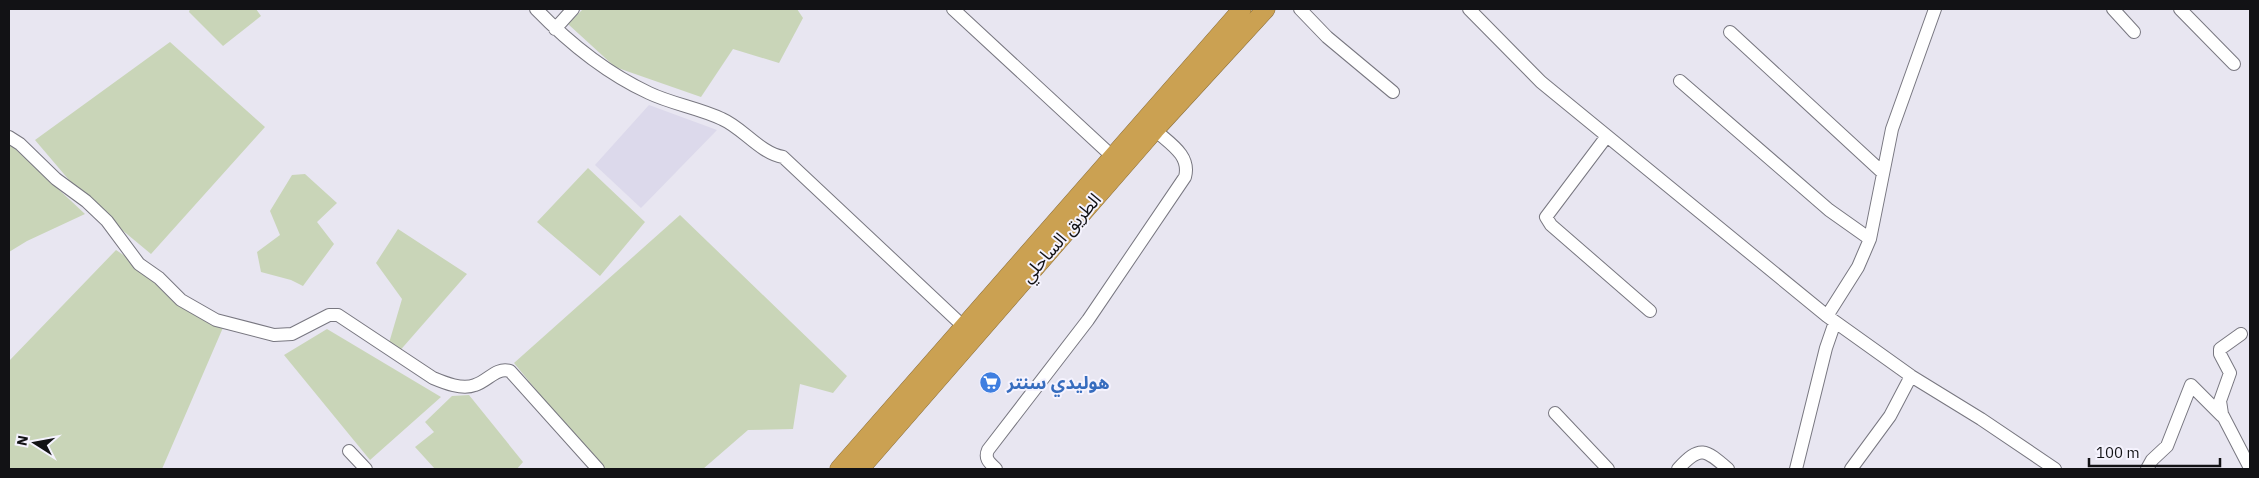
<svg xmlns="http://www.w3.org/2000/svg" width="2259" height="478" font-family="'IBM Plex Sans','Noto Sans Arabic',sans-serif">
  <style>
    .built { fill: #dcd9eb }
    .green { fill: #c9d5b8 }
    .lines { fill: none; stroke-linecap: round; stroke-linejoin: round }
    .minor-casing { stroke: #787780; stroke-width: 14 }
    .highway-casing { stroke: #8a6f3d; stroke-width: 19 }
    .minor { stroke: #fff; stroke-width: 12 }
    .highway { stroke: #cba152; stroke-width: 18 }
    .labels { text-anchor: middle; stroke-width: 4; stroke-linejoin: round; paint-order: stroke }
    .street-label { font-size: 18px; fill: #121215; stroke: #f5f3fe }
    .shop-label { font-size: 18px; font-weight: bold; fill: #366cbe; stroke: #f5f3fe; text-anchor: start }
  </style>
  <rect width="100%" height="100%" fill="#e8e6f1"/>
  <path class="built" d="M649,105L717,130L641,208L595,165Z"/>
  <path class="green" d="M190,9H256L261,16L223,46L189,12Z
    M583,9H797L803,18L779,63L733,49L701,97L615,67L568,24Z
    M170,42L265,127L151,254L86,200L35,140Z
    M9,143L85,214L27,241L9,252Z
    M588,168L645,222L600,276L537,222Z
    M305,174L337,203L317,222L334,244L303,286L291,280L261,272L257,252L280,235L270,211L292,175Z
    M680,215L847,376L833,393L800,384L793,429L748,430L703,469H601L514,363Z
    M398,229L467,274L397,354L389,343L402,299L376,263Z
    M116,250L225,323L162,469H9V361Z
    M327,329L441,397L370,460L284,355Z
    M469,395L523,462L517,469H435L415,447L434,432L425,422L452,396Z"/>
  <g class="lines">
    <defs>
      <path id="minor" d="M536,9C569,43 606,73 649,93C672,104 699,108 722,119C743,128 760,153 783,157L963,326
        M953,9L1113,157
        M1300,9L1327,37L1393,92
        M1469,9L1541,82L1827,316L1911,376L1981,419L2055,469
        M2113,9L2134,32
        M2180,9L2234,64
        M555,29L573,9
        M1730,32L1882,172
        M1680,81L1829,210L1870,239
        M1607,136L1546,217L1551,225L1650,311
        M9,137L20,144L56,179L86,201L107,221L139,264L159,278L181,300L216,320L274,335L292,334L329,315H338L433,378C445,383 462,390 475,385C488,381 496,367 510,371L598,469
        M1827,316L1858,267L1870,239L1892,129L1935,9
        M2241,334L2220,349V354L2230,373L2220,401L2222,414L2250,468
        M1555,413L1608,469
        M349,451L366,469
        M996,469C990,463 984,459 988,450L1088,320L1185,177C1191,155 1169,143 1155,130
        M1678,469C1700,445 1705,449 1728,469
        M1796,469L1826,348L1835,322
        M1851,469L1890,416L1911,376
        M2147,469L2152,460L2167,446L2191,385L2222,416"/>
      <path id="highway" d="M839,469L1242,9
        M860,469L1155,130L1266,9"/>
    </defs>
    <use href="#minor" class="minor-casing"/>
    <use href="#highway" class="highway-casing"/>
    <use href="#minor" class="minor"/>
    <use href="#highway" class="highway"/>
  </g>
  <defs>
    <symbol id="supermarket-disc" viewBox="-11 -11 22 22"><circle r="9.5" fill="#3f7fe0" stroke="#f5f3fe"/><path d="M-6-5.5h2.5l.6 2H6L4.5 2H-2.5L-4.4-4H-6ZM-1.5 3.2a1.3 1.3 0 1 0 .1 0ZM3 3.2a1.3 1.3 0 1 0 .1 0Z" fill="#fff"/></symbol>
  </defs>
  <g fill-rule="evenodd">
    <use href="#supermarket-disc" x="978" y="370" width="25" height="25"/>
  </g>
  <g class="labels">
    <g class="street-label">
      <text transform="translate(1061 238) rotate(-49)" y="6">الطريق الساحلي</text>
    </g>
    <g class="shop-label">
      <text x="1007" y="389">هوليدي سنتر</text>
    </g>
  </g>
  <rect width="2259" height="478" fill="none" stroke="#121215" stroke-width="20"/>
  <g transform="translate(35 443) rotate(281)" stroke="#f5f3fe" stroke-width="4" paint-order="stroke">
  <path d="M0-4L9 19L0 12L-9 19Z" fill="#121215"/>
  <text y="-8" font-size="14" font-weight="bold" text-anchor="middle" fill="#121215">N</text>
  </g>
  <path d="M2089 458v8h131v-8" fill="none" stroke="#121215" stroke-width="2.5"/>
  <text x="2096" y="458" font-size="15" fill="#121215" stroke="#f5f3fe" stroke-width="4" paint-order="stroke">100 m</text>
</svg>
